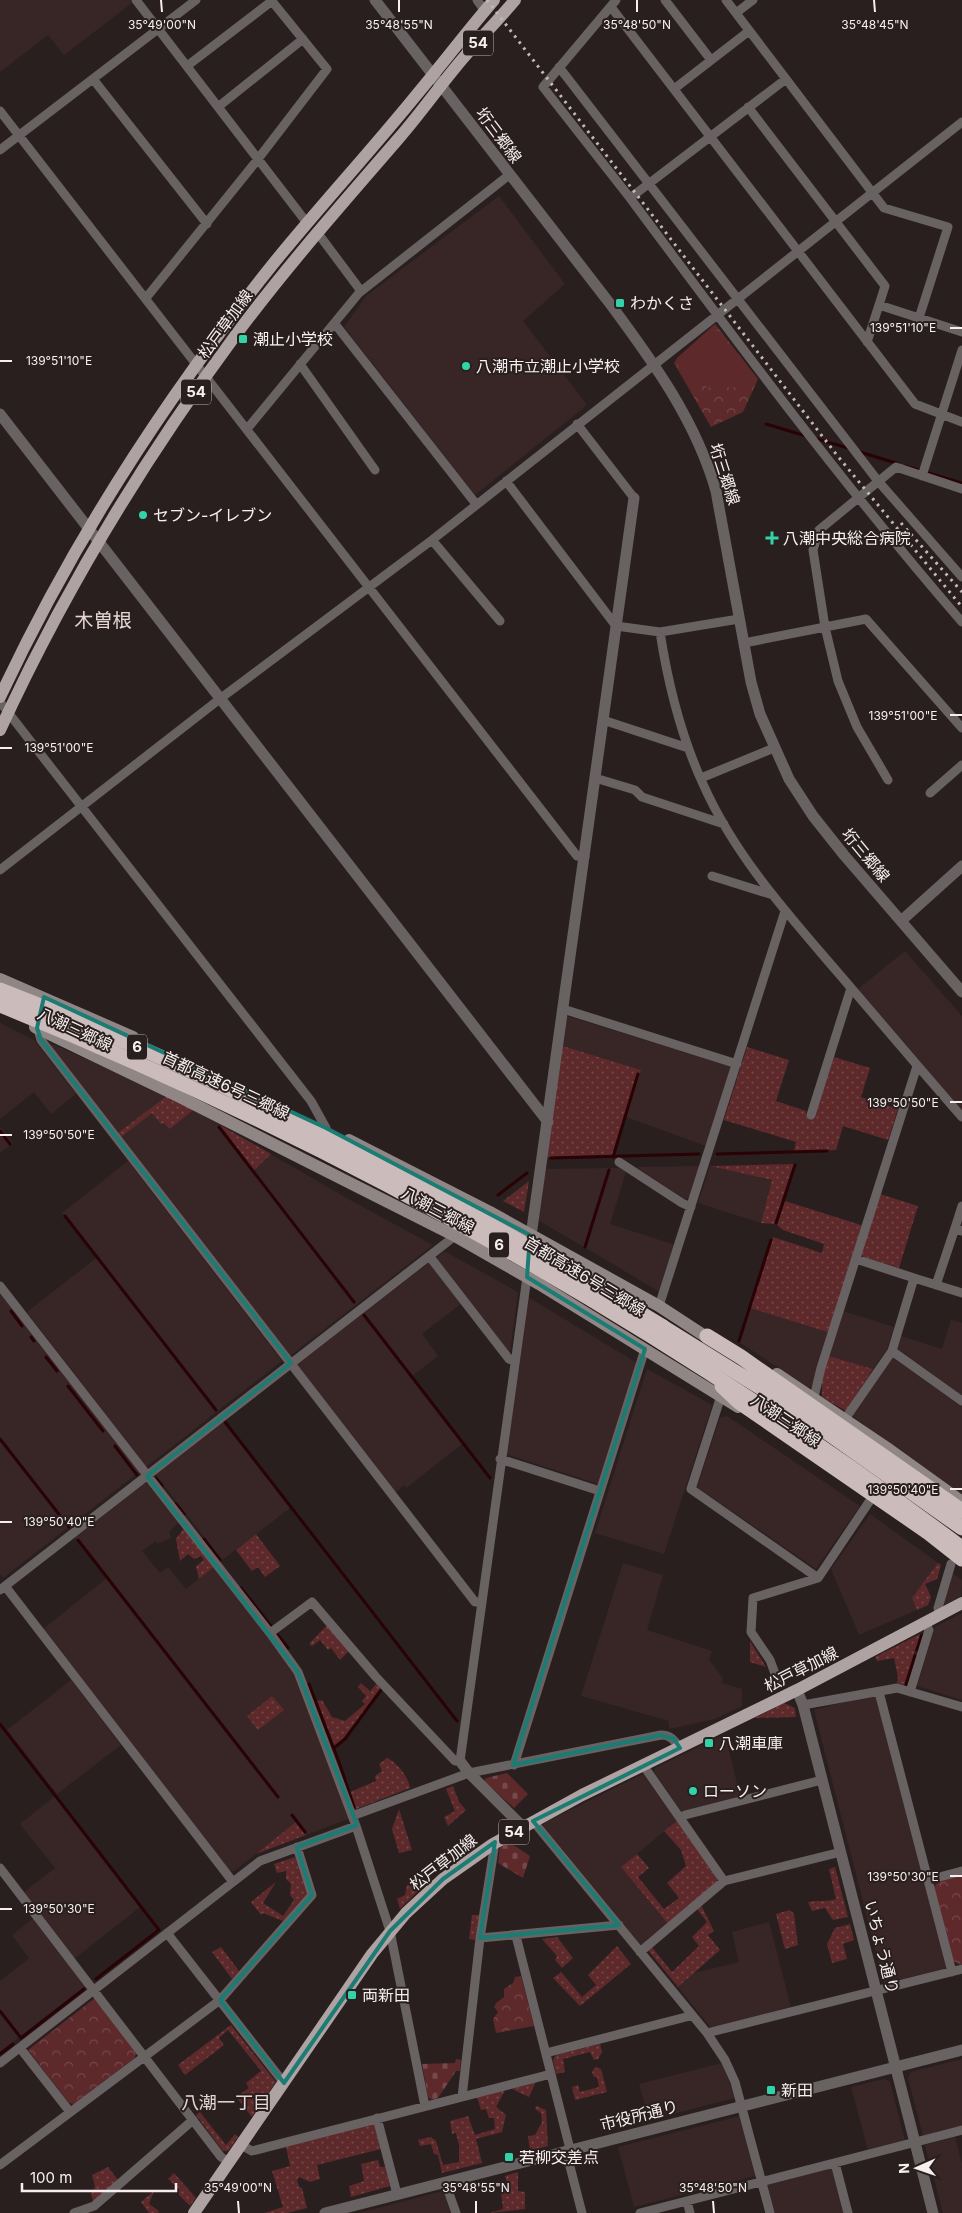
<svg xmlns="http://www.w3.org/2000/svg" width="962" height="2213" font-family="Inter,'Noto Sans JP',sans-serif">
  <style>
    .built { fill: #382626 }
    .grass { fill: url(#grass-dots) }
    .forest { fill: url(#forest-crowns) }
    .cemetery { fill: url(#cemetery-stones) }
    .pitch { fill: #5d292b }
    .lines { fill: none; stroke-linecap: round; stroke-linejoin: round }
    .stream { stroke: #280205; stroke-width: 3 }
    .minor { stroke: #686262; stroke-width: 9 }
    .tertiary { stroke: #686262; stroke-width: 11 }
    .secondary { stroke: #908686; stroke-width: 12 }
    .primary { stroke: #afa2a2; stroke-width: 12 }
    .motorway { stroke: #cbbcbb; stroke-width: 15 }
    .rail { stroke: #c3baba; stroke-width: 3; stroke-dasharray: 2.5 5; stroke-linecap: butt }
    .motorway-bridge { stroke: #cbbcbb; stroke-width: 15 }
    .marked { fill: none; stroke: #1b7c74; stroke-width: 4; stroke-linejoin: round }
    .ticks { fill: none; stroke: #f7efef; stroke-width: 2 }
    .poi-dot { fill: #31d4a9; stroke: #2a1f1f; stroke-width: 2 }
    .labels { text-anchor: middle; stroke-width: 4; stroke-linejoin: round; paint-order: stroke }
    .shield { fill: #2a1f1f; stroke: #bab1b1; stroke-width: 1 }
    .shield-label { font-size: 15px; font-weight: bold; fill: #f7efef }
    .street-label { font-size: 16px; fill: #f7efef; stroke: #2a1f1f }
    .poi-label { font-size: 16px; fill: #f7efef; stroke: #2a1f1f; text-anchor: start }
    .neighbourhood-label { font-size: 18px; fill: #e6d6d5; stroke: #2a1f1f }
    .quarter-label { font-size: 19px; fill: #e6d6d5; stroke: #2a1f1f }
    .ticks-label { font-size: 12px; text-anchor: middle; fill: #f7efef; stroke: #2a1f1f; stroke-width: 4; stroke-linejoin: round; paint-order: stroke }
  </style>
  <defs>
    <pattern id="grass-dots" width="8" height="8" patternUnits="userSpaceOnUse" patternTransform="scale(1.25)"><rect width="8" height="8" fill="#5d292b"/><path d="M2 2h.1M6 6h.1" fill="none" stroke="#75484a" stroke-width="1.8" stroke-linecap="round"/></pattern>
    <pattern id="forest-crowns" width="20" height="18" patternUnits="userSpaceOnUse" patternTransform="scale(1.25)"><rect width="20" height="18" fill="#5d292b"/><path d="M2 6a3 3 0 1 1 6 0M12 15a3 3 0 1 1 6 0" fill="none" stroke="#75484a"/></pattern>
    <pattern id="cemetery-stones" width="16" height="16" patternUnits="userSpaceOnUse" patternTransform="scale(1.25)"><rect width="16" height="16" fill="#5d292b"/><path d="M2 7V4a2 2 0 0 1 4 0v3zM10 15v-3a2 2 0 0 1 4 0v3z" fill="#75484a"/></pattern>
  </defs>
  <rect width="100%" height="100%" fill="#2a1f1f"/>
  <path class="built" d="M0,0H130L132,3L64,55L48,35L0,72Z
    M499,196L565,284L523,321L587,405L475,495L344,327L366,296Z
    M905,951L962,1016V1111L858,989Z
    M567,1016L732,1067L706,1146L626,1117L641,1070L563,1046Z
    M0,1023L34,1040L76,1094L51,1114L34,1092L0,1119Z
    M52,1044L168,1095L350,1200L433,1245L290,1356L50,1046Z
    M0,1127L13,1143L0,1153Z
    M128,1161L282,1361L146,1467L27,1312L96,1258L62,1213Z
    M700,1166L690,1198L685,1199L636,1167Z
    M710,1166L772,1180L761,1223L698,1203Z
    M619,1168L626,1172L610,1224L675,1245L660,1292L538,1220L545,1169Z
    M444,1251L518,1292L510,1352L507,1353L435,1259Z
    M430,1262L462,1303L422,1334L438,1356L411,1377L462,1444L406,1488L404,1485L395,1493L296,1365Z
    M0,1292L139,1472L3,1578L0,1574Z
    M528,1297L637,1363L598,1484L506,1454Z
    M750,1308L830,1333L812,1386L809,1388L739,1342Z
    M843,1311L894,1327L887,1349L873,1369L829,1356Z
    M951,1320L962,1323V1396L897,1348L901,1336L942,1349Z
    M893,1357L962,1407V1495L852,1416Z
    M647,1369L712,1405L664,1554L595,1533Z
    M727,1416L860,1506L816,1569L697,1487L720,1418Z
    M223,1421L290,1508L222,1560L155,1474Z
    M147,1481L179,1522L169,1532L171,1538L157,1544L156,1541L142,1551L160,1573L168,1567L186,1589L214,1567L287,1660L296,1676L330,1765L348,1819L306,1835L296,1823L234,1871H229L43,1629L107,1578L75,1538Z
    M870,1514L941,1565L937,1579L925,1584L931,1597L928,1605L859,1635L831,1569Z
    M623,1563L663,1575L647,1630L712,1651L709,1660L723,1678L722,1683L742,1689V1706L715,1719L669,1729V1721L581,1696Z
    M952,1573L962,1580L961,1596L943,1606Z
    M962,1613V1700L917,1686L935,1627Z
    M71,1680L121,1745L57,1794L7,1730Z
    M876,1694L946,1968L884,1984L814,1710Z
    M725,1734L740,1796L682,1812L654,1772L655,1768Z
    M643,1774L677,1821L621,1867L668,1924L642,1946L544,1827V1823Z
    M55,1796L140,1907L74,1959L23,1893L55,1868L20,1824Z
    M35,1917L87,1985L0,2052V1981L29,1958L12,1935Z
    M769,1922L791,2007L711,2028L678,1987L694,1973L739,1962L732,1932Z
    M962,2059V2126L923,2136L908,2078L911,2072Z
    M722,2063L735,2098L649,2120L639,2084Z
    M884,2079L890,2082L905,2141L868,2150L851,2087Z
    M740,2116L755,2176L634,2207L618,2147Z
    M955,2137L962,2164V2213H943L925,2145Z
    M832,2168L844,2213H774L767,2185Z
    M443,2191L451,2213H359Z"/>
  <path class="grass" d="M563,1046L641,1070L614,1155L547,1157Z
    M747,1047L789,1060L776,1101L806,1111V1115L814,1118L834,1057L870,1068L861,1097L898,1109L888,1140L843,1126L836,1150L794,1151L796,1142L724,1120Z
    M168,1095L193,1110L170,1129L164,1123L161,1124L152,1113L121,1137L118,1133Z
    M220,1125L271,1154L254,1170Z
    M794,1164L775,1224L761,1223L772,1180L710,1166Z
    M529,1181L524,1212L503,1201Z
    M880,1194L918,1206L899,1268L861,1256Z
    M785,1201L864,1226L830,1333L750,1308L773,1237L822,1253L824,1244L783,1230L777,1225Z
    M829,1356L873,1369L846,1411L822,1397V1378Z
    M184,1528L214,1567L199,1579L196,1566L204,1560L201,1556L194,1559L188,1554L180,1561L176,1539Z
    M256,1534L280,1566L265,1577L258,1567L252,1571L236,1550Z
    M938,1563L941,1565L937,1579L925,1584L931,1597L928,1605L917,1610L912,1598Z
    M327,1625L349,1651L340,1660L331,1648L328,1650L320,1640L312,1646L309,1644Z
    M920,1634L904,1685L897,1683L898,1677L894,1658L877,1661L875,1657Z
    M750,1641L766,1667L750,1662Z
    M361,1683L370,1691L377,1683L381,1688L344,1738L334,1746L316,1701L322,1700L332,1717L345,1721L365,1704L362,1701L366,1696L358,1687Z
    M272,1696L284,1710L258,1730L247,1716Z
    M784,1703L795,1708L796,1717L755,1718Z
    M387,1758C397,1762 409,1778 410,1788L356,1809L350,1792L376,1781L375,1776L382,1771L379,1764Z
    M453,1786L459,1802L466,1810L448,1826L444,1817L455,1811L446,1789Z
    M399,1809L412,1850L399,1853L392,1829Z
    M677,1821L717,1878V1883L668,1924L621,1867L637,1854L649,1868L638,1877L664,1909L679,1898L667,1883L686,1866L681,1850L664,1831Z
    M296,1822L306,1835L256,1854Z
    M295,1857L307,1894L283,1921L263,1913L261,1915L251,1902L276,1882L263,1903L283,1916L294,1900L290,1895L291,1884L286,1879V1871L277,1873L274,1864Z
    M835,1867L848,1917L833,1920L825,1908L812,1911L808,1902C818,1900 826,1902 836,1899L829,1869Z
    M407,1885H419L422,1887L400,1909L397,1899L405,1895Z
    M701,1905L714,1931L708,1935L720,1950L678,1987L647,1949L651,1946L672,1972L699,1946L692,1937L707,1922L697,1909Z
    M790,1910L794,1914L798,1945L785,1949L776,1914Z
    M472,1915H479L475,1940L469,1939Z
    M850,1924L854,1940L843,1944L847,1959L832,1963L827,1944L835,1928Z
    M557,1937L573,1958L562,1968L555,1960L557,1956L542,1939Z
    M617,1946L631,1964L580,2006L553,1978L561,1972L582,1997L596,1985L588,1975Z
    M221,1947L239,1971L232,1979L212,1952Z
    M231,2025L276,2082L252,2117L236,2097L249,2088L246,2083L261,2071L228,2030L219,2038L224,2045L185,2075L178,2065Z
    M600,2044L602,2052L598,2059L594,2060L590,2052L563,2059L565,2072L556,2074L553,2060L556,2055Z
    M595,2067L601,2069L607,2092L575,2100L572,2087L578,2085L580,2092L599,2087L597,2077H594L592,2072Z
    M536,2082L529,2097L512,2089Z
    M505,2090L496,2107L506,2115L502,2132L476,2139L482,2163L442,2173L438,2155L434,2154L431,2144L420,2146L418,2140L431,2137L436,2141L443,2165L459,2162V2145L456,2133L452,2134L450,2121L468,2116L475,2135L495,2129L494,2118H489L486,2109L481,2110L477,2097Z
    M536,2106L546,2110L548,2146L530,2151L528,2136L535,2135L542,2122L541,2113L535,2109Z
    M200,2112L226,2145L235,2134L238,2137L228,2151H223L196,2115Z
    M374,2124L381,2149L317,2165L320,2179L310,2182L299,2177L297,2180L299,2187L302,2188L307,2208L287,2213H264L283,2207L272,2171L290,2166L286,2147Z
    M378,2160L380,2167H385L390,2186L351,2197L349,2186L364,2181L361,2164Z
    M108,2167L118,2180L93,2201L91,2194L95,2187L92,2175Z
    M518,2172V2191L525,2192V2209L489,2213L503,2209L501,2193L509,2190L505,2176Z
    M174,2173L196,2198L190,2206L179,2195V2189L168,2179Z
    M154,2191L149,2204L159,2211L158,2213H149L141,2202Z"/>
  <path class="forest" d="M715,324L758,379L743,412L711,427L674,363L677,358Z
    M962,1875V1964H959L953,1961L934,1887L938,1882Z
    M521,1976L534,2026L496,2033L493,2019L498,2012L494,2007L496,2003L504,1997V1989L513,1983L515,1977Z
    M95,1998L136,2052L135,2058L74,2104L69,2103L28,2050Z"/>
  <path class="cemetery" d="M507,1773L528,1794L514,1808L484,1781L486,1778Z
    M509,1842L530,1856L523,1878L498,1863L500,1846Z
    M456,2059L461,2060L460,2071H456L438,2098L432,2100L428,2097L422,2064L455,2063Z"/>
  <path class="pitch" d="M717,330L755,378L750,382L730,388L724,383L717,384L714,389L686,380L678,367L679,360Z"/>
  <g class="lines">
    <path class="stream" d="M766,424L806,436
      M814,438L851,449
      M860,452L899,464
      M905,466L962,483
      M219,1127L354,1302
      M0,1131L10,1144
      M717,1154L827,1151
      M613,1157L638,1074
      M551,1158L699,1154
      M498,1195L527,1173
      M65,1216L216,1410
      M776,1223L795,1165
      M585,1247L609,1170
      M11,1311L22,1326
      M364,1315L490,1478
      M31,1337L34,1341
      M739,1341L771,1240
      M46,1357L57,1371
      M68,1386L103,1431
      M225,1422L457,1721
      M0,1439L69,1527
      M115,1446L137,1475
      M156,1478L162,1486
      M176,1504L184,1514
      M204,1539L220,1560
      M78,1540L278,1797
      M241,1588L271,1626
      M277,1634L288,1648
      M917,1650L922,1635
      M309,1684L339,1762L354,1807
      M906,1685L915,1656
      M0,1724L159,1930L96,1979
      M334,1748L345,1739L381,1690
      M292,1815L305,1832
      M0,2011L21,2038L84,1989
      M0,2054L13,2044"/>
    <path class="minor" d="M136,0L307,223
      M477,0L485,11
      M616,0L543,87L630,198L786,79
      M665,0L711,60
      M726,0L884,208L948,227L919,318
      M611,7L915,404L962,422
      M736,13L753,0
      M187,66L272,1
      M559,67L878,481L962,577
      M93,79L207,224
      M674,89L749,31
      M218,107L303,39
      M748,107L885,286L879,305
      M0,111L577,856L585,857
      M0,150L196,0
      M630,198C737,342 844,486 962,622
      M317,232L361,291
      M146,298L258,159L327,69L271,0
      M335,324L476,504
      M867,342L879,305L962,332
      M300,364L375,470
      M577,424L634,498
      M247,429L359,293L509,175
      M922,476L962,350
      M506,481L616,626L660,632L739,619
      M432,540L500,621
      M660,632C668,684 681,736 703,784C734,854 785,911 834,968C877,1018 919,1068 962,1117
      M744,643L866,619L962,728
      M0,702L311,1101L326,1128
      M603,720L688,748
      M595,778L635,790L642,797L724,824
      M701,778L774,748
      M888,780L857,727L838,681L825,627L813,550L819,530L896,467L962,489
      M930,793L962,765
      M0,870L221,698L432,540L962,122
      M712,876L773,895
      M563,1009L737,1064
      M37,1026L41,1040L475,1602H481
      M811,1115L851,988
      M619,1162L682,1203L691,1207
      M955,1228L962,1206
      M430,1257L509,1359L514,1361
      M856,1259L914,1278
      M936,1285L955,1228L962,1231
      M0,1286L270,1633L298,1672L356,1826L390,1931L425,2106
      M659,1306L785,911
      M892,1351L962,1401
      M721,1396L691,1489L818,1578
      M814,1397L821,1368L917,1066
      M845,1419L892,1351L914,1278L962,1293
      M500,1459L600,1491
      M5,1586L233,1882
      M0,1590L455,1236
      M941,1615L938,1608L951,1564
      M270,1633L312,1602L376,1677L455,1761H460L527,1277
      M777,1679L770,1660L751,1632L753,1598L818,1578L871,1499
      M879,1692L952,1972
      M910,1692L929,1630L925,1623
      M803,1705L897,1688L962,1707
      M514,1765L645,1349
      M643,1765L724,1881
      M352,1816L469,1773L661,1735C671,1735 674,1740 680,1748
      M681,1818L685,1815L822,1780
      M533,1821L707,2033L725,2060L735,2082L770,2213
      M0,1868L221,2157L229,2162
      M928,1880L962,1871
      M167,1933L284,2083
      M516,1936L570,2149
      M480,1938L619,1925
      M640,1952L724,1881L841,1852
      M707,2033L962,1969
      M20,2048L70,2112
      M546,2053L686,2017L691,2015
      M0,2063L260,1861L356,1826
      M462,2097L480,1938L494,1849L493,1844
      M377,2118L397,2194
      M241,2145L252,2151L551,2074
      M566,2151L582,2213
      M835,2163L848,2213
      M0,2165L220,2000L312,1895L297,1847
      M445,2182L456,2213
      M687,2201L690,2213
      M74,2213L94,2206L193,2120
      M640,2213L962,2130"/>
    <path class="tertiary" d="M375,0L611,305C654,363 696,421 716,491L751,682L760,714L789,779L813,816L844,855L962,992
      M0,414L548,1122
      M901,921L962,866
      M530,1243L634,498
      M797,1690L803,1705L933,2213
      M460,1761L469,1773L523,1827
      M325,2213L962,2050"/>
    <path class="secondary" d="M0,979L133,1037
      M35,1027L176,1095L455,1236L539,1284L738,1407
      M349,1140L490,1212L659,1306L714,1342
      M777,1374L890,1450L962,1502"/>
    <path class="primary" d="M0,697C72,543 167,396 273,264C320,206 371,151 418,93C444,62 468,30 494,0
      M0,730C64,591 144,459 235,336C286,267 343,203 399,138C419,115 436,91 455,68C474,44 496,23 515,0
      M194,2213L372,1954L406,1913L443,1879L493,1844L582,1795L797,1690L962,1603"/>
    <path class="motorway" d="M663,1327L787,1404L962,1528
      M707,1336L741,1357L962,1511
      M722,1386L739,1402L929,1533L962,1559"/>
    <path class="rail" d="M487,0L836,454L962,607
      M901,523L962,592"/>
    <path class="motorway-bridge" d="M0,990C231,1079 453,1197 663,1327
      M0,1005C342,1143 666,1327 962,1548"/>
  </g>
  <path class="marked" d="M44,997L326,1128L530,1235L527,1277L645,1349L513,1765L661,1735L674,1739L680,1748L533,1821L619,1925L480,1938L495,1842L443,1879L390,1931L284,2083L220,2000L312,1895L297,1847L357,1825L298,1672L147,1476L291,1363L41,1040L37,1028Z"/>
  <path class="ticks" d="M161,0L162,12M399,0V12M637,0V12M874,0L875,12M950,328H962M0,361H12M950,715H962M0,748H12M950,1102H962M0,1135H12M950,1489H962M0,1522H12M950,1876H962M0,1909H12M238,2201L239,2213M476,2201V2213M713,2201L714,2213"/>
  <g class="poi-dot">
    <rect x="615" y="298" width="10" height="10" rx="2.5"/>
    <rect x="238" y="334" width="10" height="10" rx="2.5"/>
    <circle cx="466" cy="366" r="5"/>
    <circle cx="143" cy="515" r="5"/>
    <path d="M769.5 530.5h5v5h5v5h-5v5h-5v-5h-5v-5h5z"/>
    <rect x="704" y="1738" width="10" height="10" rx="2.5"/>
    <circle cx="693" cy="1791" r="5"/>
    <rect x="347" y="1990" width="10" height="10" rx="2.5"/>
    <rect x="766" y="2085" width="10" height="10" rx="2.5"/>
    <rect x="504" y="2152" width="10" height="10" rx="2.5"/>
  </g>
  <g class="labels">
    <g class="shield">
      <rect x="463" y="30.5" width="30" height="25" rx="4"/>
      <rect x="181" y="379.5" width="30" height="25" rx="4"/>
      <rect x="127" y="1034.5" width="20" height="25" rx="4"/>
      <rect x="489" y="1232.5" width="20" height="25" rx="4"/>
      <rect x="499" y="1819.5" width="30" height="25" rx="4"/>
    </g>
    <g class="shield-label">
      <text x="478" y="48">54</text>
      <text x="196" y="397">54</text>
      <text x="137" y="1052">6</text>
      <text x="499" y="1250">6</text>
      <text x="514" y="1837">54</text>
    </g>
    <g class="street-label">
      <text transform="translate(499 135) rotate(53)" y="6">垳三郷線</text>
      <text transform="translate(225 324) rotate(-54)" y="6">松戸草加線</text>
      <text transform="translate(725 474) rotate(72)" y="6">垳三郷線</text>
      <text transform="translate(866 855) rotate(50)" y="6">垳三郷線</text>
      <text transform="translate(75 1029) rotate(25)" y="6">八潮三郷線</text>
      <text transform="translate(226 1085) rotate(25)" y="6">首都高速6号三郷線</text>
      <text transform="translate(438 1210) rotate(28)" y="6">八潮三郷線</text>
      <text transform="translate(585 1276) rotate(31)" y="6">首都高速6号三郷線</text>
      <text transform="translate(786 1420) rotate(34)" y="6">八潮三郷線</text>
      <text transform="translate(801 1669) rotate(-27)" y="6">松戸草加線</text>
      <text transform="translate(443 1862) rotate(-38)" y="6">松戸草加線</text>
      <text transform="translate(882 1947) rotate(76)" y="6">いちょう通り</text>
      <text transform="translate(639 2115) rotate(-14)" y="6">市役所通り</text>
    </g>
    <g class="poi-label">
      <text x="630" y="309">わかくさ</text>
      <text x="253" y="345">潮止小学校</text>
      <text x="476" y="372">八潮市立潮止小学校</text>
      <text x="153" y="521">セブン-イレブン</text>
      <text x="783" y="544">八潮中央総合病院</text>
      <text x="719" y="1749">八潮車庫</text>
      <text x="703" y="1797">ローソン</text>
      <text x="362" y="2001">両新田</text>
      <text x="781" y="2096">新田</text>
      <text x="519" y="2163">若柳交差点</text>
    </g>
    <g class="neighbourhood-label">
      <text x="226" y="2109">八潮一丁目</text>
    </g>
    <g class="quarter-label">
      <text x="103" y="627">木曽根</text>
    </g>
  </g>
  <g class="ticks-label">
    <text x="162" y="29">35°49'00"N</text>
    <text x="399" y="29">35°48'55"N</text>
    <text x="637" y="29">35°48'50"N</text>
    <text x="875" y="29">35°48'45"N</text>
    <text x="903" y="332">139°51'10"E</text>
    <text x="59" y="365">139°51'10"E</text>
    <text x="903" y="720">139°51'00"E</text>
    <text x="59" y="752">139°51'00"E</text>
    <text x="903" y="1107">139°50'50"E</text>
    <text x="59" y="1139">139°50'50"E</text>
    <text x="903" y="1494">139°50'40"E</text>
    <text x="59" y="1526">139°50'40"E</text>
    <text x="903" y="1881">139°50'30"E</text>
    <text x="59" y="1913">139°50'30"E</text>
    <text x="238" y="2192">35°49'00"N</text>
    <text x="476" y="2192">35°48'55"N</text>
    <text x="713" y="2192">35°48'50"N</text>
  </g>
  <g transform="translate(917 2168) rotate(268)" stroke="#2a1f1f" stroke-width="4" paint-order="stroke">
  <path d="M0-4L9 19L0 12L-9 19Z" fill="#f7efef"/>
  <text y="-8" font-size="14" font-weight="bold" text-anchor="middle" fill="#f7efef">N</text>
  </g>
  <path d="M22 2183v8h154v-8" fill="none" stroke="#f7efef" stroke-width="2.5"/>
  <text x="30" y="2183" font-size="15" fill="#f7efef" stroke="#2a1f1f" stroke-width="4" paint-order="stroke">100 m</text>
</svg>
